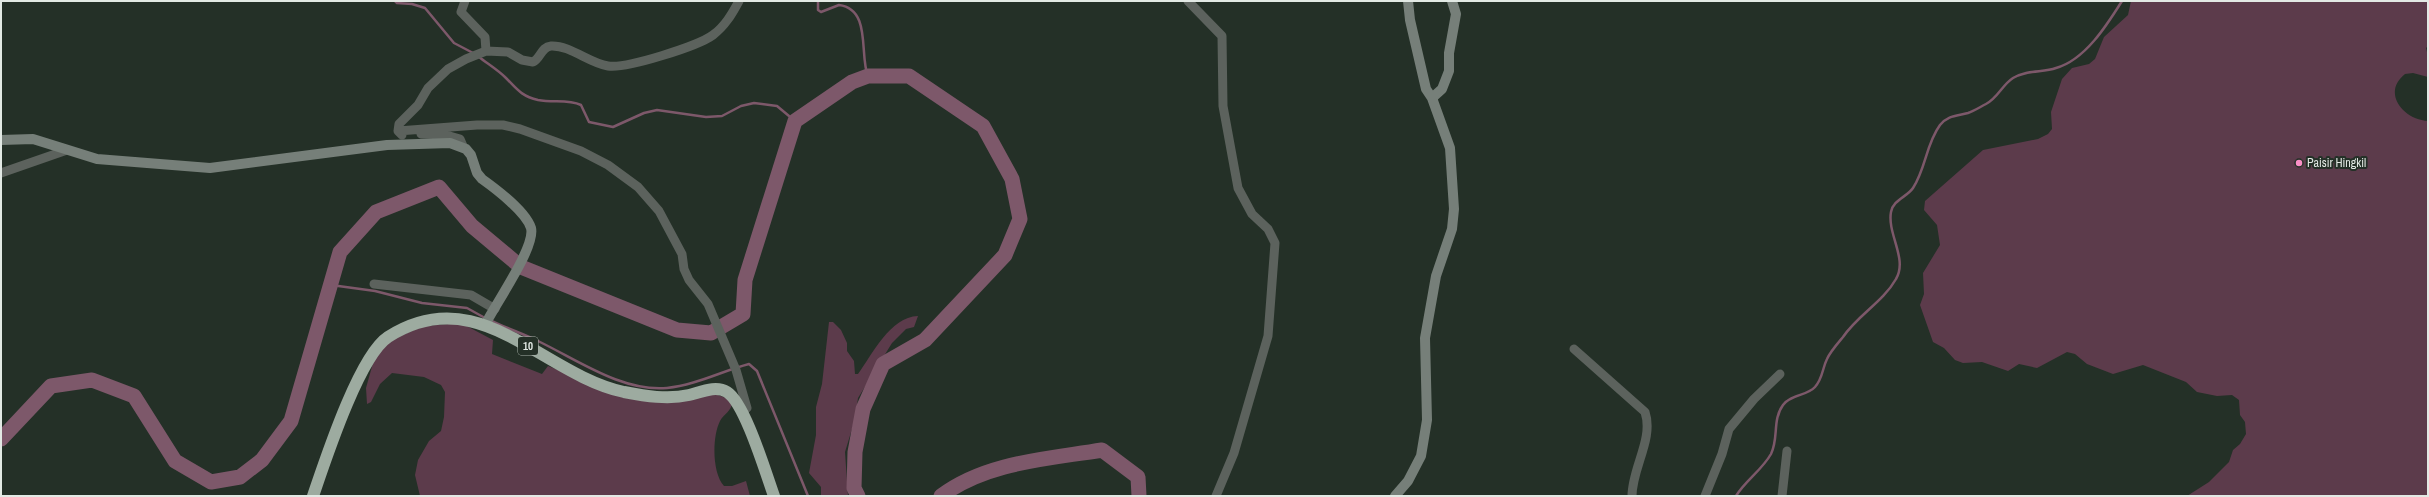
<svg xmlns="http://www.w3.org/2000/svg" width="2429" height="497" font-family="'Archivo Narrow',sans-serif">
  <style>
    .green { fill: #5c3b4b }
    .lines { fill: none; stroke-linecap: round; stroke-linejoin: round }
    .stream { stroke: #7d586a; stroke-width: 2.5 }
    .river { stroke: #7d586a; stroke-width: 15 }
    .street { stroke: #5c625d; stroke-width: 9 }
    .secondary { stroke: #767f79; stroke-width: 10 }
    .highway { stroke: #9daba0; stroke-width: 12 }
    .poi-dot { fill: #fa8fc6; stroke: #243027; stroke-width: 1.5 }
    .labels { text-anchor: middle; stroke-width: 4; stroke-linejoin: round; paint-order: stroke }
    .shield { fill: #243027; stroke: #a9b2ab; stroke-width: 1 }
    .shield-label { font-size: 11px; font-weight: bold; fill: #e2e9e4 }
    .poi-label { font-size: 12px; fill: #e2e9e4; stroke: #243027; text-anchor: start }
  </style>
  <rect width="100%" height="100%" fill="#243027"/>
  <path class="green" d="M2131,1H2428V46L2426,48L2428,56V77L2413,73L2405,74C2381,93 2404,120 2428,121V496H2187L2209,482L2229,462L2233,450L2240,444L2246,434L2245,422L2240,415L2239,400L2232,395L2217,396L2197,392L2186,382L2143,365L2113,374L2087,364L2075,354L2067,352L2037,368L2019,364L2008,371L1982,362L1963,363L1955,360L1944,348L1933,342L1920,305L1924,294L1923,273L1940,245L1937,225L1924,210L1925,201L1983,150L2038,139L2048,134L2052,129L2051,112L2062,79L2072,68L2089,64L2095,59L2104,37L2128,15Z
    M918,316L914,327L906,329L892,343L858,398L855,419L845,452L848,496H821V487L809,473L816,435V407L822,384L829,322H833L841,330L847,343V351L854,361L855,374H858C872,355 890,317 918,316Z
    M461,323L493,340L492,354L542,374L548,366L618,393H712L732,400C733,411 724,413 720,421C712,437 712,473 724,486H732L746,481L750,496H420L415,475L418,460L429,441L441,431L444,417L445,392L441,385L424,377L392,373L380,384L371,402L367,404L366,388L378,345L424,326Z"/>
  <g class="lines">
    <path class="stream" d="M395,1L397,3L412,4L425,8L454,43L475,54
      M818,1V10L821,12L839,5C872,9 859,56 868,76
      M479,57C488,64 498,70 506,78C517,89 521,96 538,100C553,103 568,99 581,105L589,122L613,127L644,113L657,110L706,117L722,116L741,106L754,103L777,106L795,121
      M331,285L375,291L422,303L467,308L485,318
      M490,320C506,328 524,334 540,342C579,361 623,392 667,388C696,385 722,371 749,364L757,371L808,496
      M1736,496C1745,481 1762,470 1771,454C1779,438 1772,420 1783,405C1791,394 1807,396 1815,387C1823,378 1822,369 1827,359C1830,352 1838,343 1843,337C1858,315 1883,302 1896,279C1908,259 1887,234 1891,212C1893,200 1907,197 1913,188C1926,168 1926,144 1940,125C1948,115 1957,116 1968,113C1974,111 1980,107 1986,104C1998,98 2002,85 2013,78C2028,69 2043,73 2056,68C2085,60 2107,25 2122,1"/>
    <path class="river" d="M1,439L51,386L92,380L134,396L175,461L211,482L240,477L262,460L291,421L340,252L376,212L439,187L472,226L521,267L677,330L711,333L743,314L745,280L795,121L852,82L868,76H909L983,126L1012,179L1020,219L1005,255L925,340L883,364L863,409L855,452L854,488L858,496
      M941,496C986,462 1048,459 1102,450L1138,477L1139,496"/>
    <path class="street" d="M465,1L461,12L485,37L486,51
      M1188,1L1222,36L1223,106L1238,188L1252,214L1268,229L1275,243L1268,336L1234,453L1216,496
      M398,131L477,125H503L520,129L581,151L608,165L638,187L659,211L682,254L684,269L689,280L708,304L736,370L747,408L742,412
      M421,134L446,135L460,139L463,146
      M402,135L398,131L399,124L418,105L428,88L448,69L466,59L486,51L508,52L522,60L533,62C541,58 541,47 551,46C570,45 589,63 608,66C626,69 698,46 713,35C725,26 732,14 739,1
      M1,173L67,150
      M374,284L471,295L495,309
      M1574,349L1645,412C1654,439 1632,468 1632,496
      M1705,496L1722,454L1729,429L1754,399L1780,374
      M1782,496L1787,451"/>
    <path class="secondary" d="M1432,98L1442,89L1449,71V53L1456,14L1452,1
      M1,140L33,139L97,159L210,168L387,145L450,143L466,149L471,155L477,173L482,179C496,189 526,212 531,228C536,247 494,306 485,325
      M1395,496L1408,481L1421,456L1427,420L1425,338L1436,276L1452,229L1454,209L1450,148L1432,98L1426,89L1410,20L1408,1"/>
    <path class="highway" d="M313,496C325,461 359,356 388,337C479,279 541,374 624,392C645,396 668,400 689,395C701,392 716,385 727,392C745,403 766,474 774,496"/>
  </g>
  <circle class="poi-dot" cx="2299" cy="163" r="4"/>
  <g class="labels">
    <rect class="shield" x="518" y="337" width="20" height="18" rx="3"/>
    <g class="shield-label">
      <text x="528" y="350">10</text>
    </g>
    <g class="poi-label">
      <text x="2307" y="167">Paisir Hingkil</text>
    </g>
  </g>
  <rect width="2429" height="497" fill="none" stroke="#e2e9e4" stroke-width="4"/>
</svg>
